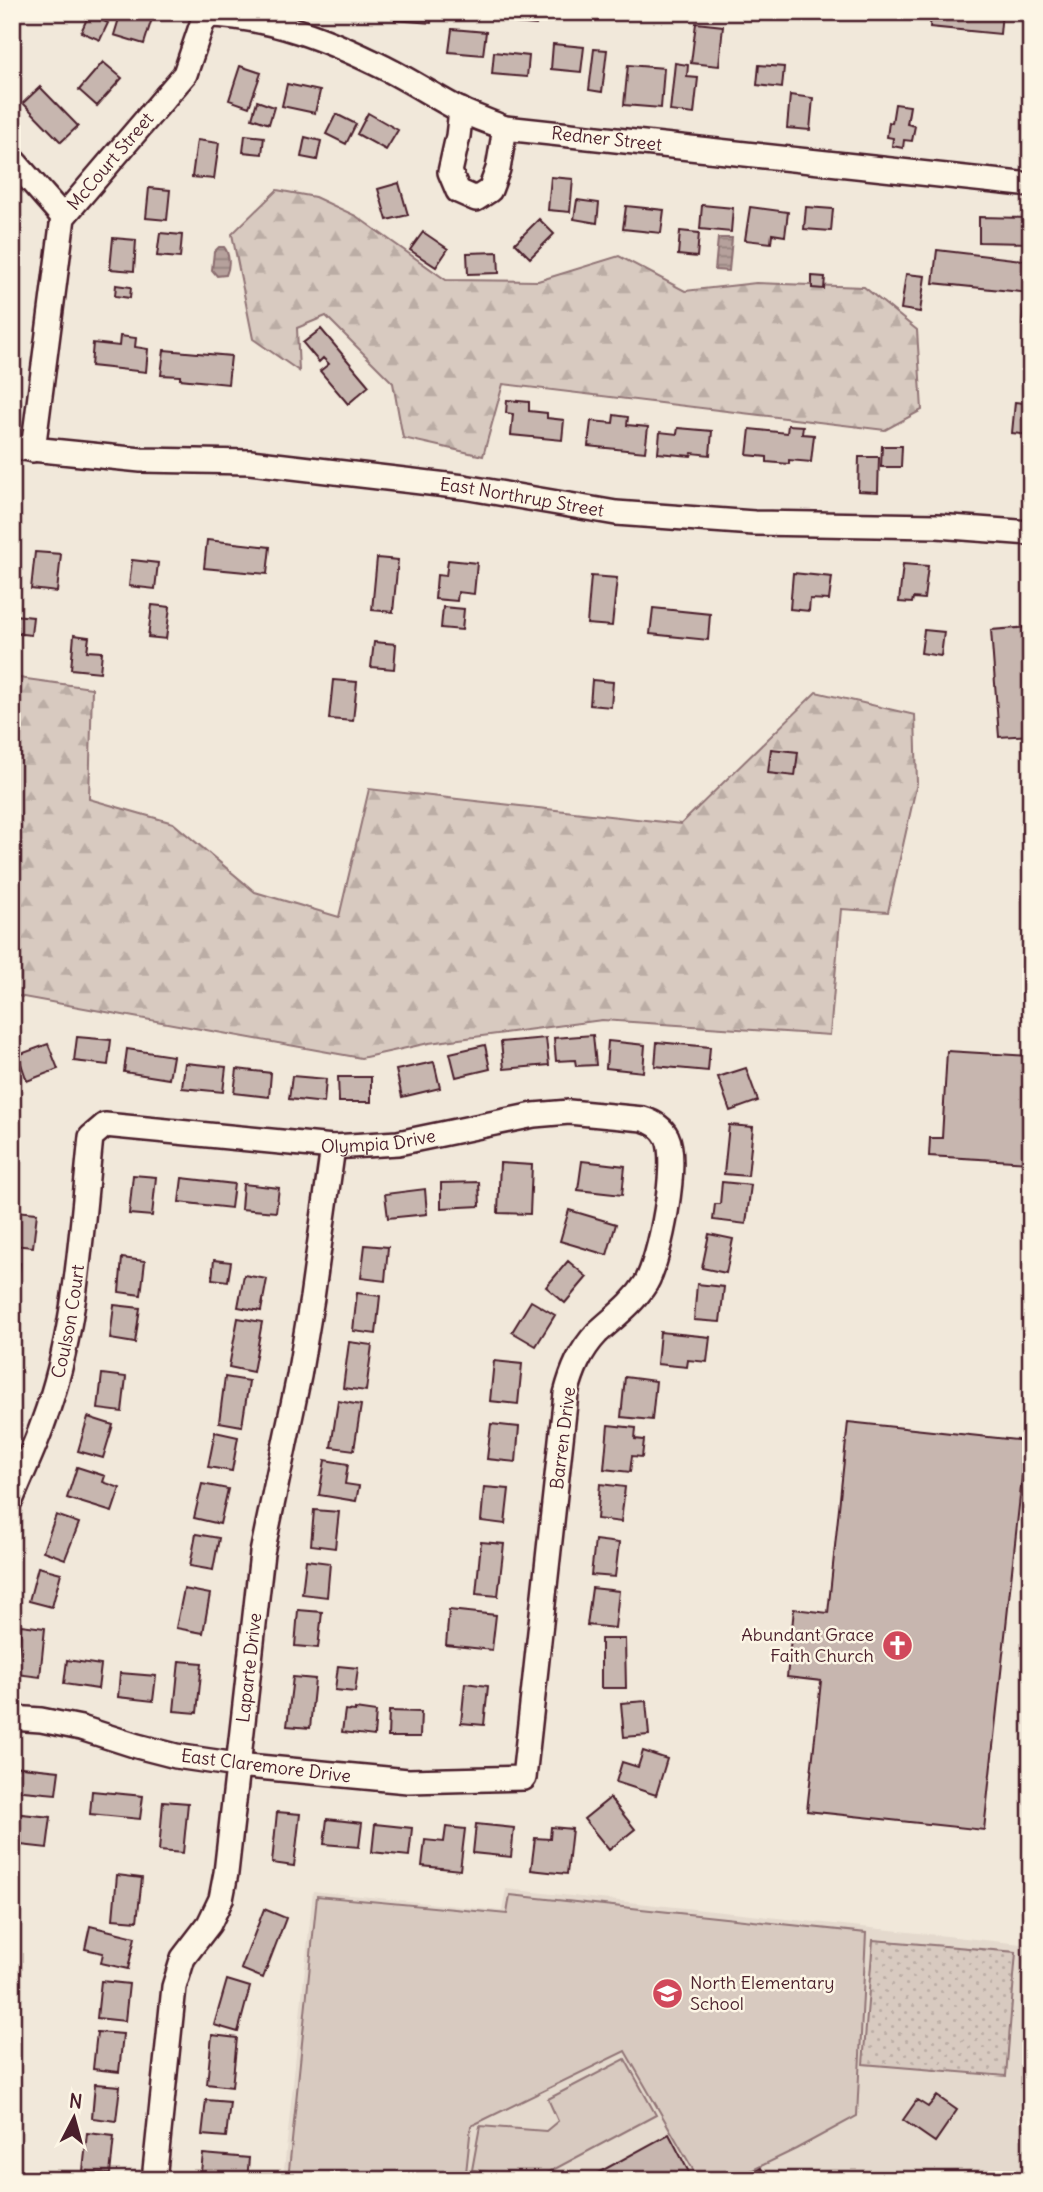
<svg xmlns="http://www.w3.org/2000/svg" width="1043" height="2192" font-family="Delius,sans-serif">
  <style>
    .built { fill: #e4d9cd }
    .grass { fill: url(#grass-dots); stroke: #917476; stroke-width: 2 }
    .forest { fill: url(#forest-firs); stroke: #917476; stroke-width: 2 }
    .park { fill: #d8cac0; stroke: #917476; stroke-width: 2 }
    .water { fill: url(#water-rules); stroke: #8b6d6f; stroke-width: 2 }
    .building { fill: #c7b6af; stroke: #4a1f2b; stroke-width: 2 }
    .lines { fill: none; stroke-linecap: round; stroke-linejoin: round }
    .minor-casing { stroke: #4a1f2b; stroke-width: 28 }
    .minor { stroke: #fcf5e5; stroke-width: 23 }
    .labels { text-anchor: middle; stroke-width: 5; stroke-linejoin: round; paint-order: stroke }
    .street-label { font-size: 18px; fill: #4a1f2b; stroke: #fcf5e5 }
    .poi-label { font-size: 18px; fill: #4a1f2b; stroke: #fcf5e5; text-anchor: end }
  </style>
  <defs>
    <pattern id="grass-dots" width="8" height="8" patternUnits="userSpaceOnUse" patternTransform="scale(1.75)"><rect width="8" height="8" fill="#d8cac0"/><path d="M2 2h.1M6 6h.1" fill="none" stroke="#bbada5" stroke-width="1.8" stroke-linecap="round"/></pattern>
    <pattern id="forest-firs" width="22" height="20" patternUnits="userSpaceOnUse" patternTransform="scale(1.75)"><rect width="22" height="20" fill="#d8cac0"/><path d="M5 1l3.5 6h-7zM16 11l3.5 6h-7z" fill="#bbada5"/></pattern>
    <pattern id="water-rules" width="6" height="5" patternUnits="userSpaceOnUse" patternTransform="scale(1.75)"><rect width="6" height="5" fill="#b6a19c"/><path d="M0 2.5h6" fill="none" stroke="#96837f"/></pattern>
  </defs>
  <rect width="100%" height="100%" fill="#f1e8da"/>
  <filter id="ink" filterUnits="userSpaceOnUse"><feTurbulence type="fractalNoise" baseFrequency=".0143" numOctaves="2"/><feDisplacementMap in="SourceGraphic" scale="14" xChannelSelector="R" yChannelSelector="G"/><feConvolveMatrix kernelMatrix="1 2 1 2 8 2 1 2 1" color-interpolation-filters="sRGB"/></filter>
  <g filter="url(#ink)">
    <path class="built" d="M506,1889L1031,1945V2040L1027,2041L1018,2123L1031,2125V2180H283L313,1891L502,1911Z"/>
    <path class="grass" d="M873,1940L1016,1952L1006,2076L863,2064Z"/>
    <path class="forest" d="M277,190L315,197L356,216L446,280L538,281L619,256L685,291L756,283L864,287L917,330L922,410L885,430L503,384L483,456L403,438L393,383L326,316L297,328L299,371L253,339L232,234Z
      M12,677L92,688L89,799L173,823L255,892L339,917L369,789L681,824L816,692L915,715L917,783L888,912L841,909L830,1035L602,1020L429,1043L361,1058L12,995Z"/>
    <path class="park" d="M510,1895L866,1933L857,2116L796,2149L732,2180H699L625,2051L471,2126L466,2173L470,2180H288L317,1896L507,1914Z
      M625,2059L656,2115L538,2178L472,2170L480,2126L546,2131L558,2121L548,2099Z"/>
    <path class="water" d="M718,238H732L729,271L715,270Z
      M219,247H224C230,254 230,267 226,275L217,276L212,270L214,252Z"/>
    <path class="building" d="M121,12H154L144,44L114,35Z
      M396,12H432L431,23L395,20Z
      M516,12H538L536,25L515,23Z
      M931,12H1002L1000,34L930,27Z
      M89,14L108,23L100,40L81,32Z
      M696,23L723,26L719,66L691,63Z
      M452,29L486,32L483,55L449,52Z
      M553,44L584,47L581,72L551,69Z
      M594,49L607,50L602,92L589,90Z
      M494,52L529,56L527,77L492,74Z
      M103,62L122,78L97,106L79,90Z
      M675,63L688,65L687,77L698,78L694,114L670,111Z
      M628,65L664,68L661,108L624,105Z
      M759,65L784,67L782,88L757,85Z
      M240,66L261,73L249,107L229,100Z
      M287,84L320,91L315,113L282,106Z
      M40,87L78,126L61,142L23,103Z
      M790,95L813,98L810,130L787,128Z
      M257,101L274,107L269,124L252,118Z
      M895,104L910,106L907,124L915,126L912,141L904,140L903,148L892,146L893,138L887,137L889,122L892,123Z
      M368,113L398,130L386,150L357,134Z
      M336,114L356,124L346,144L326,134Z
      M245,135L264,137L262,154L243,152Z
      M305,137L321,141L317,160L301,157Z
      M197,140L219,143L214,179L192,177Z
      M551,177L573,179L570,212L548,210Z
      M399,183L408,215L387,220L378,189Z
      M149,188L170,190L167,220L146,218Z
      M577,200L599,203L597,223L574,219Z
      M702,205L733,208L731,232L700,229Z
      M626,206L664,210L661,233L623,229Z
      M750,207L788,212L785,236L772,234L771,243L745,240Z
      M806,207L833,209L831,231L804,229Z
      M979,217L1031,218V243L979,242Z
      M539,219L554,234L530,258L515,243Z
      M680,231L699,233L697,257L678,255Z
      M423,232L448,249L436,267L410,250Z
      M160,233L182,235L180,258L157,256Z
      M113,238L136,240L134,271L110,269Z
      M937,250L1031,261V293L933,283Z
      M498,252L499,273L468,274L467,253Z
      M906,274L925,276L920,312L901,309Z
      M812,276L825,277L824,289L812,288Z
      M116,285L131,287L130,298L115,296Z
      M1024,302H1031V326L1022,325Z
      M321,329L369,386L348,404L320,371L329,364L323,358L319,362L303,343Z
      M120,336L136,338L135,347L148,349L146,372L91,366L93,343L119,346Z
      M164,350L231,356L228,384L180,379V376L161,375Z
      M507,400L529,402V411L547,413V418L564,420L562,440L511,435L513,414L506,413Z
      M1015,402L1031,404V435L1012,433Z
      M614,415L628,417L627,425L648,427L645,452L588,446L591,421L613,423Z
      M788,425L803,426L802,434L814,435L811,462L789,460V464L767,462V457L747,455L750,429L787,433Z
      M678,428L712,431L710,455L692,453L691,456L658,453L660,432L677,434Z
      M882,446H902L901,467H881Z
      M859,457H879L878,492L858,491Z
      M207,540L270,547L267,574L204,568Z
      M35,552L61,554L57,592L31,589Z
      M377,558L398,560L393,612L372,610Z
      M132,560L158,563L155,589L129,586Z
      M448,560L477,563L474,594L458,592L457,601L435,599L437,575L446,576Z
      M903,564L928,566L924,599L913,598L912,603L899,602Z
      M793,573L832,577L829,600L810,599L809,611L790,609Z
      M591,576L617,578L612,626L587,624Z
      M152,605L170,607L166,639L148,637Z
      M443,607L464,609L462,630L441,628Z
      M653,608L710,614L708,640L650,634Z
      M14,615L33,617L31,635L12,633Z
      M1031,627V735L999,737L991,630Z
      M924,630L944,632L941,656L921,653Z
      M74,635L89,637L87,651L102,652L100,672L71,669Z
      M374,642L396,644L394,669L371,667Z
      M333,680L357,682L353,721L329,719Z
      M592,680L613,682L611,707L590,705Z
      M771,749L798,752L795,776L768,773Z
      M593,1035L596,1065L576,1066L575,1060L556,1061L554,1038Z
      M77,1037L111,1040L108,1065L74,1061Z
      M546,1038L549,1065L504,1069L501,1042Z
      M608,1041L645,1045L643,1072L606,1068Z
      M657,1042L710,1047L708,1071L655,1066Z
      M48,1044L58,1069L27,1081L18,1055Z
      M485,1045L490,1069L456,1077L450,1053Z
      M127,1049L173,1056L169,1079L124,1072Z
      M947,1051L1031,1056V1162L929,1156L930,1138H942Z
      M434,1062L440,1088L402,1097L396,1070Z
      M185,1063L226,1067L223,1092L182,1088Z
      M746,1068L758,1101L730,1111L718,1077Z
      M237,1069L271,1073L269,1097L234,1093Z
      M292,1076L326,1079L324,1103L289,1099Z
      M338,1077H371V1102H339Z
      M729,1125L753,1127L748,1176L724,1174Z
      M582,1161L625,1166L622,1195L578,1190Z
      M500,1163L532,1165L530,1214L498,1213Z
      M133,1175L156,1177L152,1216L129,1214Z
      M182,1178L234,1184L231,1208L179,1202Z
      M479,1182L480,1206L441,1208V1183Z
      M722,1182L751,1185L746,1224L713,1220L715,1204H720Z
      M243,1184L279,1188L276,1212L241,1209Z
      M425,1189L427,1214L388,1218L385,1194Z
      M569,1210L616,1224L607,1255L560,1241Z
      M14,1211L37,1213L33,1247L12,1245Z
      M709,1234L733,1239L726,1273L702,1268Z
      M365,1245L388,1247L385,1281L361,1278Z
      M122,1258L145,1261L141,1295L119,1292Z
      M214,1260L231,1262L228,1281L212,1279Z
      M568,1261L587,1277L565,1303L546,1287Z
      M12,1262L20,1263L15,1307L12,1306Z
      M244,1275L267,1279L261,1311L238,1307Z
      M697,1284L724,1287L720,1322L694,1320Z
      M357,1293L380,1296L376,1334L353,1331Z
      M531,1301L555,1315L536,1346L512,1332Z
      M114,1305L140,1308L135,1343L110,1339Z
      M238,1318L262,1322L253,1372L229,1367Z
      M12,1323H18L14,1358H12Z
      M660,1332L710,1337L707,1362L688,1360L687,1367L657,1364Z
      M349,1342L372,1345L366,1391L343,1388Z
      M494,1361L522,1364L518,1404L490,1401Z
      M102,1374L126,1377L122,1412L98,1409Z
      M225,1377L249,1381L242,1426L219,1422Z
      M625,1377L656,1381L652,1420L621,1417Z
      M338,1401L361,1405L354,1450L331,1447Z
      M88,1417L113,1425L103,1458L78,1451Z
      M848,1422L1026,1441L984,1830L807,1811L821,1681L787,1677L794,1609L828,1613Z
      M491,1424L519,1427L516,1462L487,1459Z
      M608,1425L636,1428L635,1439L644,1440L642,1457L632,1456L630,1472L604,1469Z
      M215,1432L238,1437L232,1471L208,1467Z
      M325,1460L348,1464L345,1484L359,1486L356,1501L319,1495Z
      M77,1467L105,1476L103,1482L120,1488L112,1512L67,1498Z
      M202,1484L228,1489L220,1524L194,1518Z
      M600,1484L625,1487L621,1522L597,1519Z
      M484,1487L509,1489L505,1524L481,1521Z
      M314,1510L339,1512L335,1548L311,1545Z
      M56,1515L79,1523L65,1559L43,1551Z
      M196,1534L219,1538L213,1570L190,1566Z
      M595,1540L619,1543L615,1577L591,1575Z
      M481,1542L504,1544L498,1596L476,1594Z
      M306,1560L330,1563L327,1597L302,1594Z
      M38,1567L61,1573L52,1607L29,1601Z
      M592,1588L619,1591L615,1628L587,1625Z
      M184,1589L210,1594L203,1633L176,1628Z
      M298,1610L322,1612L318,1648L295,1646Z
      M449,1610L496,1615L492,1650L446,1645Z
      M21,1625L45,1628L40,1677L16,1674Z
      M601,1639H625L626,1688H601Z
      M67,1660L101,1665L98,1689L64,1684Z
      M179,1661L202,1663L197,1713L174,1711Z
      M338,1666L358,1668L355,1692L335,1690Z
      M120,1673L156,1676L153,1701L118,1697Z
      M293,1677L315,1679L310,1728L287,1726Z
      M465,1683L488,1686L484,1725L461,1723Z
      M646,1701L649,1735L624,1737L621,1703Z
      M355,1709L376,1712L374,1736L342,1732L345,1710L355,1711Z
      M389,1711L421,1712L420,1737H388Z
      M643,1751L667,1759L656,1795L616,1782L622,1762L638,1767Z
      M12,1766L59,1771L56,1794L12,1790Z
      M92,1791L143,1796L140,1819L90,1814Z
      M610,1798L635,1829L609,1850L584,1819Z
      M163,1801L188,1803L183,1853L159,1851Z
      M277,1812L300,1814L294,1866L272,1863Z
      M12,1813L51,1817L47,1848L12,1844Z
      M327,1819L362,1823L359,1847L324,1844Z
      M375,1824L412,1828L409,1856L372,1852Z
      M476,1824L514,1828L511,1857L473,1853Z
      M446,1827L465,1829L460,1870L422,1866L425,1840L444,1842Z
      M551,1827L572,1829L567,1874L531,1870L535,1838L550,1839Z
      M117,1875L142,1878L137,1921L113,1919Z
      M264,1909L286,1918L263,1978L241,1969Z
      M90,1926L135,1937L128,1969L101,1963L103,1953L85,1949Z
      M12,1963L19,1964L17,1979H12Z
      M227,1980L250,1987L238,2032L214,2025Z
      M101,1981L129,1984L125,2021L97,2018Z
      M97,2032L123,2034L119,2072L93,2069Z
      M212,2035L237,2038L232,2087L207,2084Z
      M12,2066H17L15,2083H12Z
      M95,2084L120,2086L116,2121L92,2118Z
      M937,2096L957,2110L935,2142L903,2120L917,2100L928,2107Z
      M206,2100L230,2102L226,2137L202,2135Z
      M87,2133L114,2136L110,2174L83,2171Z
      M669,2134L693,2180H585Z
      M203,2154L249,2158L247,2180H200Z
      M761,2168L768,2180H741Z"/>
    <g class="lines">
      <defs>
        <g id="minor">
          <path id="s1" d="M206,15C270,16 329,40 385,68C411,81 435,97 460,110C475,117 490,122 505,128L1031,185"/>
          <path d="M461,110L458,136L450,172L458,191L476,199L490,190L498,169L505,128"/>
          <path d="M12,159L63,217"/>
          <path id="s2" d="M12,447L141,460L250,462L464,487L616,513L754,523L937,526L1031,533"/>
          <path id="s3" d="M33,450L63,217L185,74L206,12"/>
          <path id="s4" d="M12,1498C22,1473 34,1449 43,1423C77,1332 81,1232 91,1137L105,1125L333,1147L398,1143L534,1115L569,1112L643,1119C653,1122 662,1127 667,1137C679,1162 660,1259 646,1283C633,1304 614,1317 597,1333C580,1351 572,1371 566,1394L524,1778L408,1781L237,1765L176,1756L137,1746L81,1728L41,1720L12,1718"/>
          <path id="s5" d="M154,2180L174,1987L183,1958L209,1924L221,1899L226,1873L262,1553L299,1376L312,1298L333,1147"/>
        </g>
      </defs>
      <use href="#minor" class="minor-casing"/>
      <use href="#minor" class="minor"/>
    </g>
  </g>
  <defs>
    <symbol id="church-disc" viewBox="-11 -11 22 22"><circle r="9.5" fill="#d1495b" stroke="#fcf5e5"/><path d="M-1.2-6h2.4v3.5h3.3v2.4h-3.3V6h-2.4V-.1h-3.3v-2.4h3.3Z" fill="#fff"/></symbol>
    <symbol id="school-disc" viewBox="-11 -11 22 22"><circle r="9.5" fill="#d1495b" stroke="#fcf5e5"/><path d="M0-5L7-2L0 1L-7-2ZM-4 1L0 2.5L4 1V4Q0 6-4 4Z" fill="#fff"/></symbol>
  </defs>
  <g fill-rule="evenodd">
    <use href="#church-disc" x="880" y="1628" width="35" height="35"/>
    <use href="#school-disc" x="650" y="1976" width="35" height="35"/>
  </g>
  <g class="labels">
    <g class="street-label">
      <text dy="6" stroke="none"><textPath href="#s1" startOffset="425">Redner Street</textPath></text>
      <text dy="6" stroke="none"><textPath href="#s3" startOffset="308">McCourt Street</textPath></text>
      <text dy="6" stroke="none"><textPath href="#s2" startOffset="513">East Northrup Street</textPath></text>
      <text dy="6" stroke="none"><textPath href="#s4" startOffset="665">Olympia Drive</textPath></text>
      <text dy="6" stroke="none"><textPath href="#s4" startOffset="186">Coulson Court</textPath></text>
      <text transform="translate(563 1438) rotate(-83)" y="6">Barren Drive</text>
      <text dy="6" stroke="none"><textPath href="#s5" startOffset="528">Laparte Drive</textPath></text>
      <text transform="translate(266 1766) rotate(7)" y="6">East Claremore Drive</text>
    </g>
    <g class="poi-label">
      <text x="874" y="1641">Abundant Grace<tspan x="874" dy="21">Faith Church</tspan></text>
      <text x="690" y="1989" text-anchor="start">North Elementary<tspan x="690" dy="21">School</tspan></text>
    </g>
  </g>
  <rect width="1043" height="2192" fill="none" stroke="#fcf5e5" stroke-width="42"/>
  <rect x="21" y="21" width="1001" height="2150" fill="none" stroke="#4a1f2b" stroke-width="2.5" filter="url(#ink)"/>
  <g transform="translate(74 2118) rotate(6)" stroke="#fcf5e5" stroke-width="5" paint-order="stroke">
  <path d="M0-5L12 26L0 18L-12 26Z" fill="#4a1f2b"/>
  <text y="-10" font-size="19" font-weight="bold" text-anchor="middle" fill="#4a1f2b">N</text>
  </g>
</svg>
